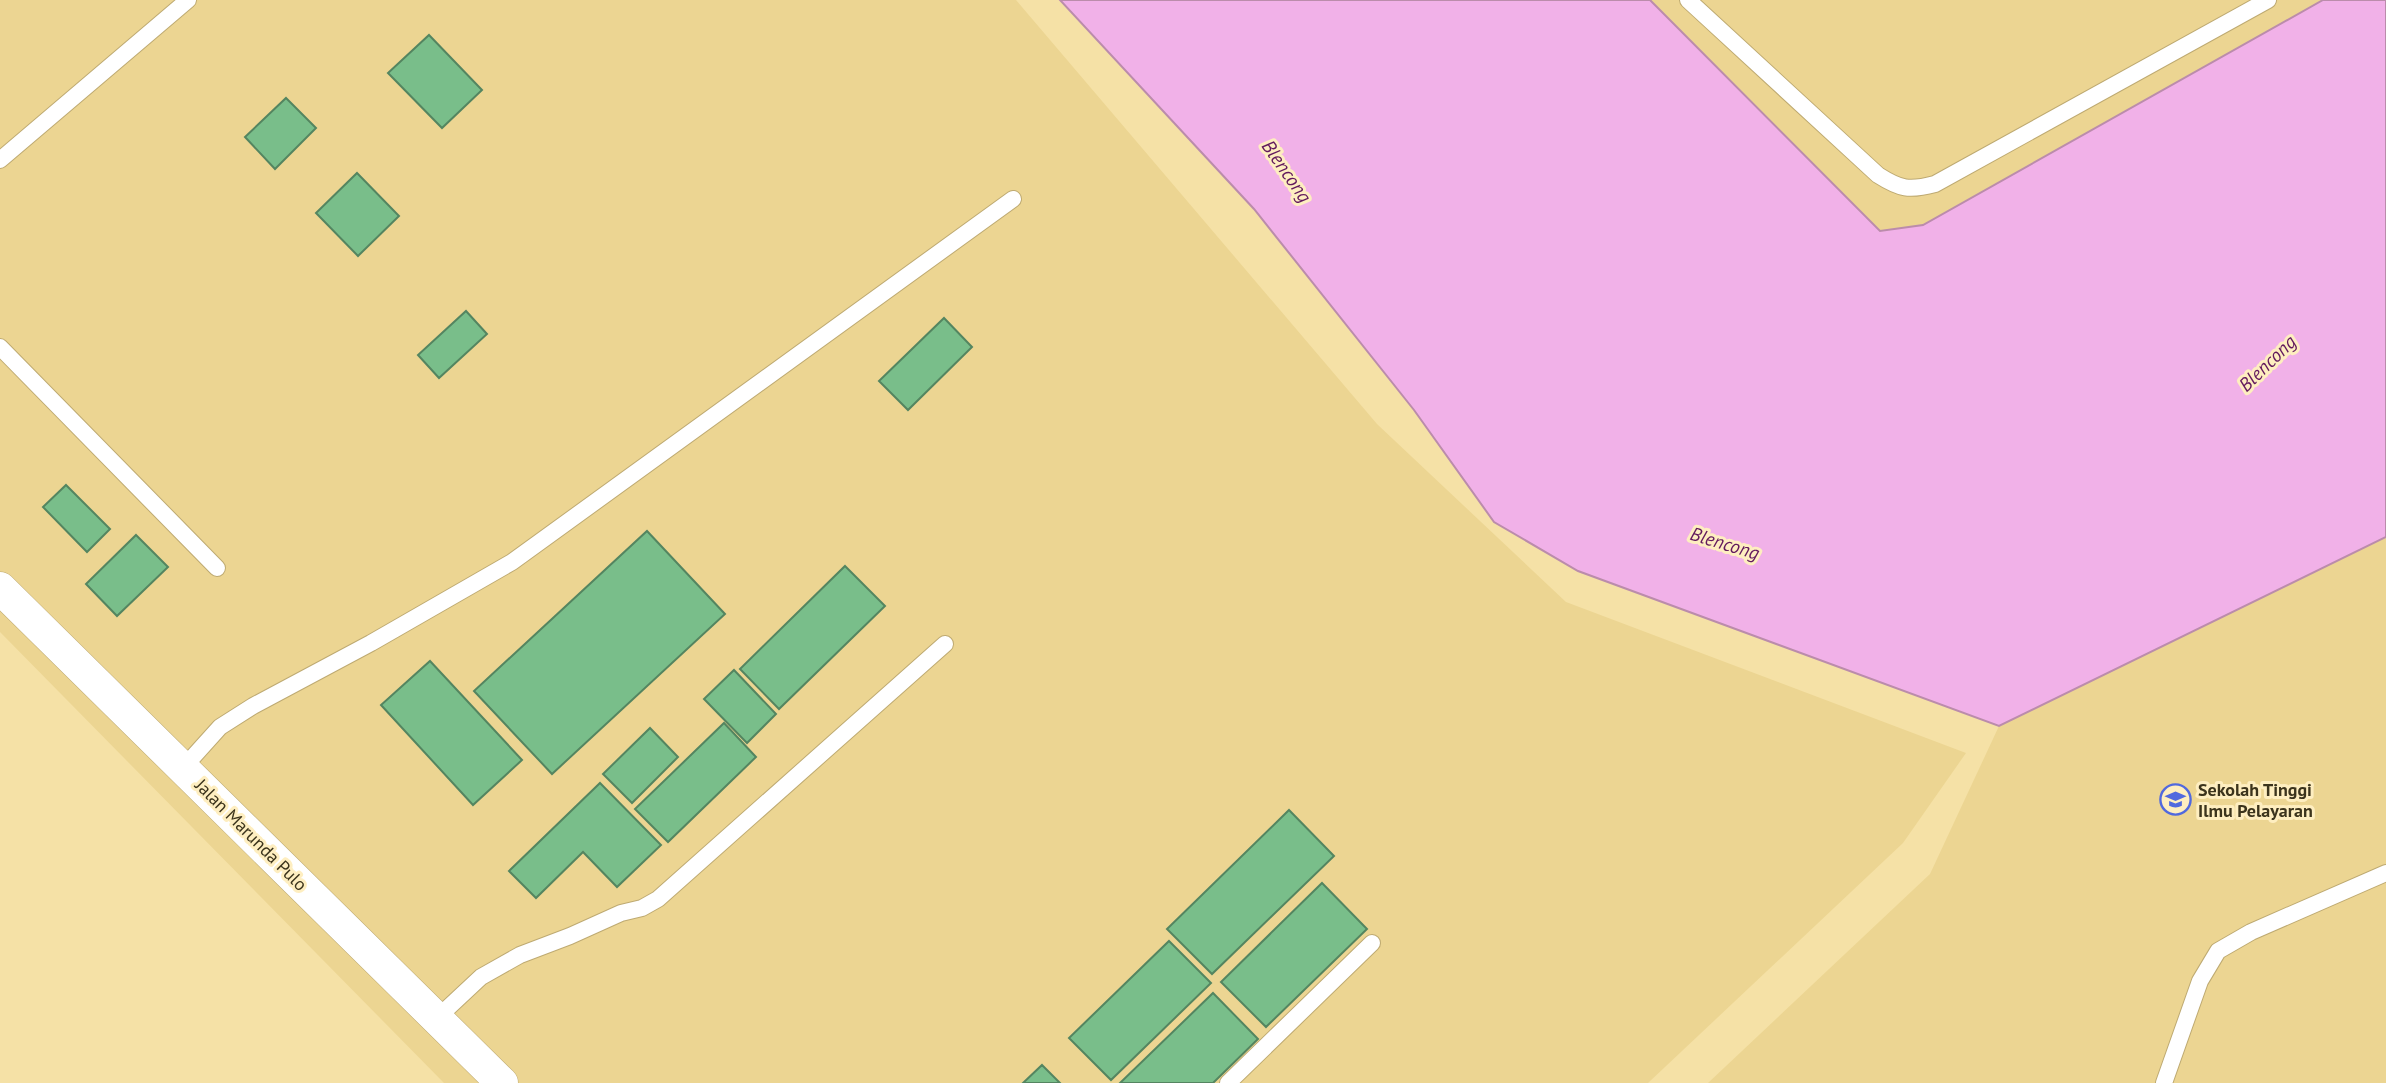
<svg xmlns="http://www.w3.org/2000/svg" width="2386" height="1083" font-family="'PT Sans',sans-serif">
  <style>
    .built { fill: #ecd592 }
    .water { fill: #f1b1e8; stroke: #bb8cab; stroke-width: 2 }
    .building { fill: #79be8a; stroke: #548560; stroke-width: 2 }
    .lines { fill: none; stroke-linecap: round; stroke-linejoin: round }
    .service-casing { stroke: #beaa72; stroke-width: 18 }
    .minor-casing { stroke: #beaa72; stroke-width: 33 }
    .service { stroke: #fff; stroke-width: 16 }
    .minor { stroke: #fff; stroke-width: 32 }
    .labels { text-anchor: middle; stroke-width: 6; stroke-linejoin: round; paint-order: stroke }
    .poi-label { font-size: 18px; font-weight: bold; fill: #3c341c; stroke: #feeec0; text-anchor: start }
    .street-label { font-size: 18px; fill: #3c341c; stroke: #feeec0 }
    .water-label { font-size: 19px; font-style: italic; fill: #62195d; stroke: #feeec0 }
  </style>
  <rect width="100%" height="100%" fill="#f5e1a6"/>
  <path class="built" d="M0,0H1016L1377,424L1566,602L1966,753L1903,843L1648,1083H444L0,632Z
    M1650,0H2323L1923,225L1880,232Z
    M2386,537V1083H1708L1930,874L1999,726Z"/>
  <path class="water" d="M1060,0H1650L1880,231L1923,225L2323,0H2386V537L1999,726L1578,571L1494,522L1414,410L1254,209Z"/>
  <path class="building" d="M429,35L482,90L442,128L388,73Z
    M286,98L316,128L275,169L245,137Z
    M357,173L399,216L358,256L316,213Z
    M466,311L487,334L439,378L418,355Z
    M944,318L972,347L908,410L879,381Z
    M66,485L110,529L87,552L43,507Z
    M647,531L725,614L552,774L474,691Z
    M136,535L168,567L117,616L86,584Z
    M845,566L885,606L779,709L740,669Z
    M430,661L522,760L473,805L381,705Z
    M734,670L776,714L747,743L704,699Z
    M724,723L756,757L668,842L635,809Z
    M650,728L678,757L632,803L603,774Z
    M600,783L661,845L617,887L583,852L536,898L509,871Z
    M1289,810L1334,856L1212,974L1167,929Z
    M1322,883L1367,929L1266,1027L1221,982Z
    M1169,941L1211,983L1111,1080L1069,1038Z
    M1213,993L1258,1039L1213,1083H1120Z
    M1042,1065L1060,1083H1023Z"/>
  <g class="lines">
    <defs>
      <path id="service" d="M1688,0L1878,175C1900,189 1909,191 1935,184L2268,0
        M0,160L188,0
        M0,347L217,568
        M183,768L220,727L253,706L371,643L512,562L1013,199
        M436,1019L481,977L520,955L570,936L621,913L642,908L658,899L945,644
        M1228,1083L1372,943
        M2164,1083L2200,981L2218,951L2251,932L2386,873"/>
      <path id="minor" d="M0,588L502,1083"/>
    </defs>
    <use href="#service" class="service-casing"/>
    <use href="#minor" class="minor-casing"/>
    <use href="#service" class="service"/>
    <use href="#minor" class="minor"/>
  </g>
  <defs>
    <symbol id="university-ring" viewBox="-11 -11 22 22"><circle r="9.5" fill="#feeec0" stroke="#5169de" stroke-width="1.5"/><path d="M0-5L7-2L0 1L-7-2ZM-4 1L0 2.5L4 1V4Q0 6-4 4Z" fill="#5169de"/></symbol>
  </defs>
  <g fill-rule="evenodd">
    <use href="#university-ring" x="2158" y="782" width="35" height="35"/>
  </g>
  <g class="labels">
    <g class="poi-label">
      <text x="2198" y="796">Sekolah Tinggi<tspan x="2198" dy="21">Ilmu Pelayaran</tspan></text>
    </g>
    <g class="street-label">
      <text transform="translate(251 835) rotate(45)" y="6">Jalan Marunda Pulo</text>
    </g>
    <g class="water-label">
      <text transform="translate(1287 171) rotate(55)" y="7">Blencong</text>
      <text transform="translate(2267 363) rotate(-44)" y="7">Blencong</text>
      <text transform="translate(1725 543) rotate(17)" y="7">Blencong</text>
    </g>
  </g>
</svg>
